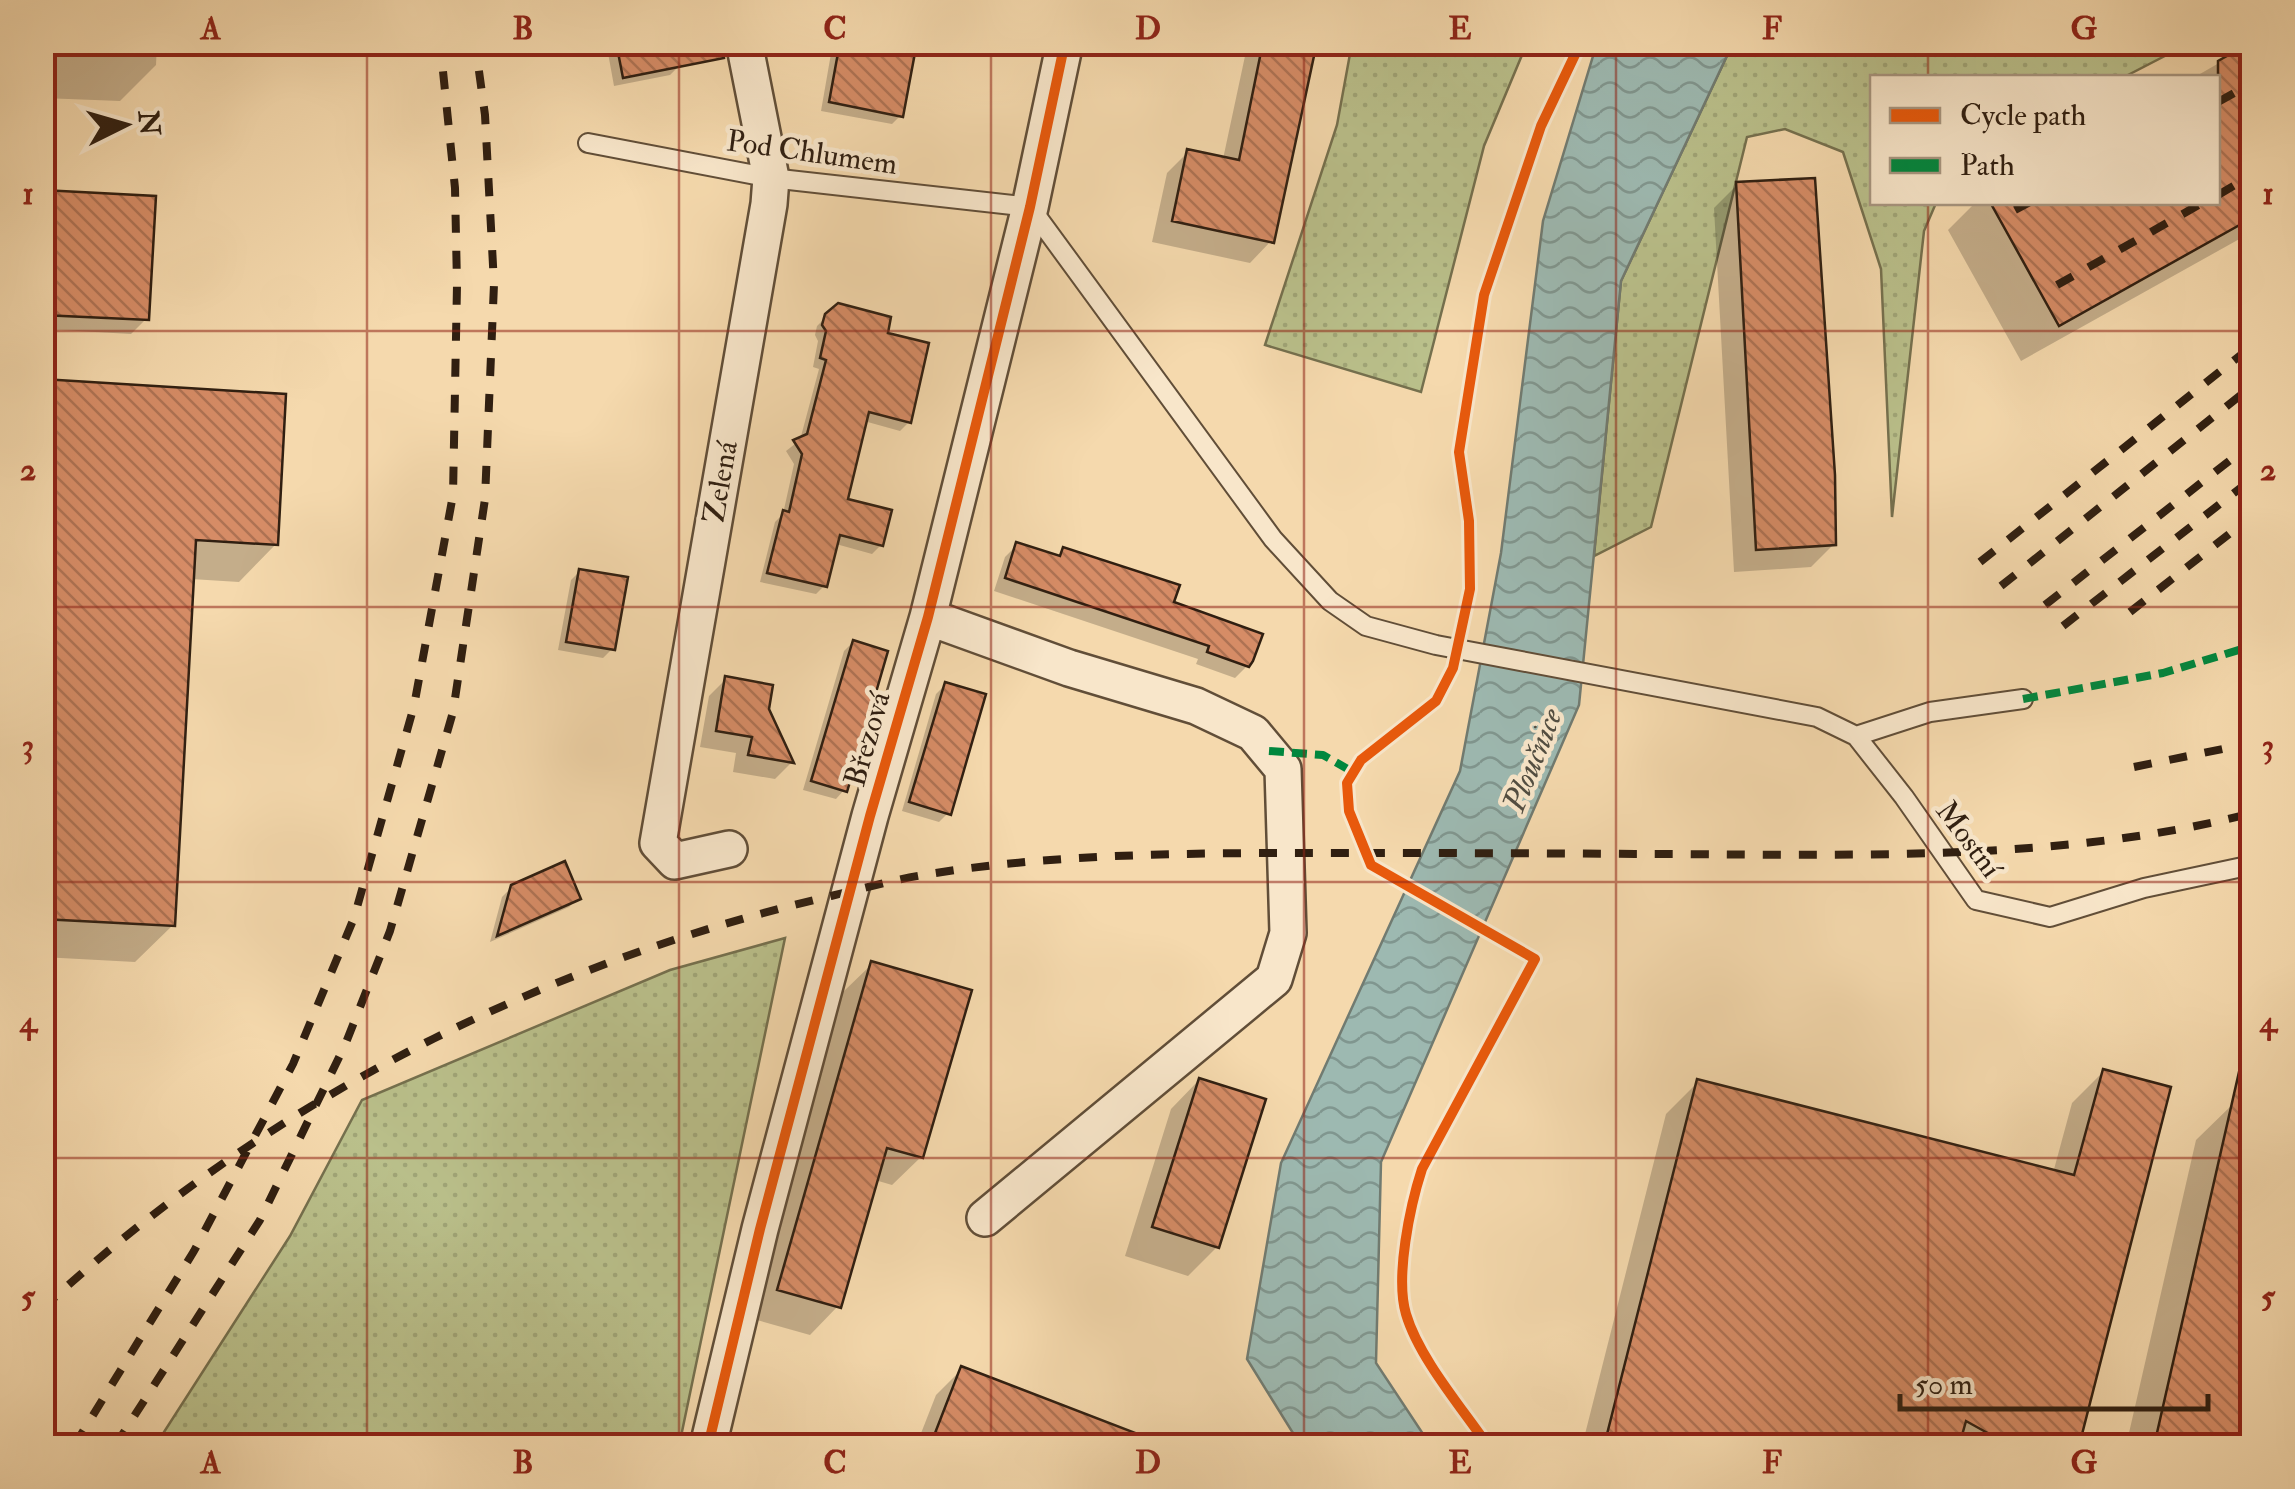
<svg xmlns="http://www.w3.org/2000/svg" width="2295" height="1489" font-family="'IM FELL Double Pica',serif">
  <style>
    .green { fill: url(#green-dots); stroke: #75704e; stroke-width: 2.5 }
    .water { fill: url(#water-waves); stroke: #717b71; stroke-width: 2.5 }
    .shadow { fill: #0003 }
    .building { fill: url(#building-back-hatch); stroke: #301f11; stroke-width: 2.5 }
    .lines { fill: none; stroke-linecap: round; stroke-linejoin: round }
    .service-casing { stroke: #614e38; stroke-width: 22 }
    .minor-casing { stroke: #614e38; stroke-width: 40 }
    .service { stroke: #f8e6ca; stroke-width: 18 }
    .minor { stroke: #f8e6ca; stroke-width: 35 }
    .rail { stroke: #301f11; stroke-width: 8; stroke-dasharray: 18 18; stroke-linecap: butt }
    .quiet { stroke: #00873e; stroke-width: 8; stroke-dasharray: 15 8; stroke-linecap: butt }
    .cycleway-casing { stroke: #f8e6ca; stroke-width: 16 }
    .cycleway { stroke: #e8590c; stroke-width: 10 }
    .grid { fill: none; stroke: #8f2418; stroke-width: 2.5; stroke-opacity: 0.55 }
    .labels { text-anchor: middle; stroke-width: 9; stroke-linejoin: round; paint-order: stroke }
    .street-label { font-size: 30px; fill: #301f11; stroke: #f8e6ca }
    .water-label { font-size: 32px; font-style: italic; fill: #514d41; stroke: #f8e6ca }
    .neatline { fill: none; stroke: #8f2418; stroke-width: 4 }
    .grid-label { font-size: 32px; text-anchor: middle; font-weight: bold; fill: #8f2418 }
  </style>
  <defs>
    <pattern id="green-dots" width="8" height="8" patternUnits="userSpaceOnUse" patternTransform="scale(2.5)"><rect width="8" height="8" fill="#bac08b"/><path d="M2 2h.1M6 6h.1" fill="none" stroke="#a0a577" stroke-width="1.8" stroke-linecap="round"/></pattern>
    <pattern id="water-waves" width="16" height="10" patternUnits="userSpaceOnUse" patternTransform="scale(2.5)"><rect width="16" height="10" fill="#9db9b1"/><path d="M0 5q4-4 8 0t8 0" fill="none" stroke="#80968f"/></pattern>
    <pattern id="building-back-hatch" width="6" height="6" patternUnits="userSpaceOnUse" patternTransform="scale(2.5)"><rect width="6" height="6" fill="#d68c66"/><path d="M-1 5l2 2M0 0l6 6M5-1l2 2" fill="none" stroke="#ae7253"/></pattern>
  </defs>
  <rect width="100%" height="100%" fill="#f5d9ad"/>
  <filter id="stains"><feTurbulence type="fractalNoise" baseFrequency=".002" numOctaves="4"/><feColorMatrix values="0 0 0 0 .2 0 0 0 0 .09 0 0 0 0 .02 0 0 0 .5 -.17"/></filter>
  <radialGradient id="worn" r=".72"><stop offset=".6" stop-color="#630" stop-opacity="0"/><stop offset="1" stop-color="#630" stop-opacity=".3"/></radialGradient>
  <path class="green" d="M1352,43H1527L1484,146L1421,392L1265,345L1337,125Z
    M1733,43H2190L2124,77L1872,78V202L1936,203L1924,231L1892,517L1881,269L1843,152L1785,129L1747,137L1651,527L1594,556L1621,281Z
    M785,938L679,1446H155L290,1236L362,1100L670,970Z"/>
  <path class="water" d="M1597,43H1733L1621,281L1579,705L1381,1162L1376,1363L1431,1446H1301L1247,1359L1281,1163L1460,771L1501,553L1543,221Z"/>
  <path class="shadow" d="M42,42H157L156,65L120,101L42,98Z
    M606,42H674L679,66L670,75L614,86Z
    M833,42H914L901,115L892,124L821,111Z
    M1248,42H1315L1271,241L1250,263L1152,242L1167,173L1188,152L1223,159Z
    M2252,44V232L2021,361L1948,230L1976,202H2218V78H2193Z
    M1737,185L1834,544L1811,567L1734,572L1714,208Z
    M42,193L146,319L131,334L42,329Z
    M827,316L909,422L900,431L864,421L845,501L881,545L872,554L836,544L825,585L816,594L760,582L775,522L783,514L794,464L786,451L800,440L819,369L813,367L818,341L815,335L817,326Z
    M42,383L276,544L239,582L191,579L173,925L135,962L42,957Z
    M1017,545L1056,558L1064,549L1171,604L1247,666L1235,678L1196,664L1198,659L994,591L1005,557Z
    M580,571L612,649L603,658L558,650L571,580Z
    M853,642L844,790L836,799L803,790L844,651Z
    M726,679L766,709L791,763L775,779L733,772L736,753L700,747L709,696Z
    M945,685L948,813L939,822L902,811L936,694Z
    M512,887L578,898L569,907L490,942L502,897Z
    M872,964L921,1157L892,1185L875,1180L838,1306L810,1335L750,1318L843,992Z
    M2103,1072L2168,1088L2076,1446H1582L1666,1114L1698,1082L2053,1173L2072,1103Z
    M1199,1080L1217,1247L1188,1276L1125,1256L1171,1109Z
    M2234,1103L2252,1107V1446H2126L2196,1140Z
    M962,1369L1122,1430L1116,1446H916L936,1395Z"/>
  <path class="building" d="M616,42H723L724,58L623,78Z
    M840,42H917L903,117L829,102Z
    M1263,42H1317L1274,243L1172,221L1187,149L1239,160Z
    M2252,42V218L2059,326L1990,202H2218V61Z
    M1815,178L1835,475L1836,545L1756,550L1736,182Z
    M42,190L156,196L149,320L42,315Z
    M838,303L891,317L888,333L929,343L911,423L869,412L848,499L892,510L883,546L840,535L827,587L767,573L783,510L789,512L802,454L793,440L807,434L826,360L820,358L826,331L822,325L825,314Z
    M42,379L286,394L278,545L196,540L175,926L42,919Z
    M1016,542L1060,556L1063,547L1180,585L1174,602L1263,634L1253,661L1249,667L1207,652L1209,646L1005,578Z
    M579,569L628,577L615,650L566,642Z
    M853,640L888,651L847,792L811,781Z
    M725,676L773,685L769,709L794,763L748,755L752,737L716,731Z
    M945,682L986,694L951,815L909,802Z
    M565,861L581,899L497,936L511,885Z
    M871,961L972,990L923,1158L887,1148L841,1308L777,1290Z
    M2103,1069L2171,1087L2079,1446H2011L1966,1421L1959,1446H1604L1697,1079L2074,1175Z
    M2239,1072L2252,1074V1446H2154Z
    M1199,1078L1266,1099L1219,1248L1152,1227Z
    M961,1366L1164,1444V1446H930Z"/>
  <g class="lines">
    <defs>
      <path id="service" d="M588,143L771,178L1030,207L1273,539L1330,601L1366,626L1436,645L1817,717L1856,736L1904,797L1976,900L2050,917L2144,888L2252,865
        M1856,736L1930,712L2023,699"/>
      <path id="minor" d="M928,617L1069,668L1196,706L1253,733L1283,769L1288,933L1274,979L985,1218
        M729,849L675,861L658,843L769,204L771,178L744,42
        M708,1446L760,1229L870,816L928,617L1030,207L1065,42"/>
    </defs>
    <use href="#service" class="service-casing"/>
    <use href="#minor" class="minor-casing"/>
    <use href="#service" class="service"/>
    <use href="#minor" class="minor"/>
    <path class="rail" d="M2218,102L2252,83
      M2218,195L2252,175
      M2015,210L2030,202
      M2057,285L2204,202
      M1980,562L2252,346
      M2001,586L2252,386
      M2045,605L2252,443
      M2130,612L2252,516
      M2063,626L2252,479
      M2134,767L2252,743
      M42,1309C264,1103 538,964 831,896C862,889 892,880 923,875C1049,854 1180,853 1308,853C1417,853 1526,853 1635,854C1836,854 2058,864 2252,813
      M74,1446L194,1251L293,1064L354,918L414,706L453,495L457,285L455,188L440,42
      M115,1446L260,1220L345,1045L390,931L453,712L485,499L494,284L485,115L475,42"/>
    <path class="quiet" d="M2023,699L2163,673L2252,646
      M1269,751L1323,755L1353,772"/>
    <defs>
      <path id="cycleway" d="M708,1446L760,1229L870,816L928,617L1030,207L1065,42
        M1488,1446C1462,1408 1419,1358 1406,1314C1395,1277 1410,1206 1422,1169L1535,959L1371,865L1349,811L1347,783L1361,760L1436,701L1453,668L1470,589L1469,521L1459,452L1484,295L1541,126L1581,42"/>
    </defs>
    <use href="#cycleway" class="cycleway-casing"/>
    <use href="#cycleway" class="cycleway"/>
  </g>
  <path class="grid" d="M367,42V1446M679,42V1446M991,42V1446M1304,42V1446M1616,42V1446M1928,42V78M1928,202V1446M42,331H2252M42,607H2252M42,882H2252M42,1158H2252"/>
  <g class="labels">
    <g class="street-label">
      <text transform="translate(812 152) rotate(8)" y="10">Pod Chlumem</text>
      <text transform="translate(720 482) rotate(-80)" y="10">Zelená</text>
      <text transform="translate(867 739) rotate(-74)" y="10">Březová</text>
      <text transform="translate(1969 839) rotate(53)" y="10">Mostní</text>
    </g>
    <g class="water-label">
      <text transform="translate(1532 760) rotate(-68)" y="11">Ploučnice</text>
    </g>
  </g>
  <rect width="2295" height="1489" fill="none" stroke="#f5d9ad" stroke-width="110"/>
  <rect x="1870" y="75" width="350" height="130" fill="#f8e6ca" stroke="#a89680" stroke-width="2.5"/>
  <rect x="1890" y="108" width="50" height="15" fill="#e8590c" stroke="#a89680" stroke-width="2.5"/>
  <text x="1960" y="125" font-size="30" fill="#301f11">Cycle path</text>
  <rect x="1890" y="158" width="50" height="15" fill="#00873e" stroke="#a89680" stroke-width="2.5"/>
  <text x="1960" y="175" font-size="30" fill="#301f11">Path</text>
  <g transform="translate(125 125) rotate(85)" stroke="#f8e6ca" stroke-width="8" paint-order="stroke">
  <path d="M0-8L18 38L0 25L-18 38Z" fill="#301f11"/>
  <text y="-15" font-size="28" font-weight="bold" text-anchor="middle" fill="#301f11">N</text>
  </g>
  <path d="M1900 1394v15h308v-15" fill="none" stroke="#301f11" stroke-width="5"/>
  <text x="1915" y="1394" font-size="30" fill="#301f11" stroke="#f8e6ca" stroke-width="8" paint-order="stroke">50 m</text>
  <rect x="55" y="55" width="2185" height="1379" class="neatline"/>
  <g class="grid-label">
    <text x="211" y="39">A</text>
    <text x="523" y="39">B</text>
    <text x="835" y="39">C</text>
    <text x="1148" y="39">D</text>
    <text x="1460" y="39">E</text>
    <text x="1772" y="39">F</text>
    <text x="2084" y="39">G</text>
    <text x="28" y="204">1</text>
    <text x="2268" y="204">1</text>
    <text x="28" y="480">2</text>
    <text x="2268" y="480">2</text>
    <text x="28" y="756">3</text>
    <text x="2268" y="756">3</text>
    <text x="28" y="1032">4</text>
    <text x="2268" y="1032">4</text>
    <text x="28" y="1307">5</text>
    <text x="2268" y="1307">5</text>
    <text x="211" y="1473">A</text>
    <text x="523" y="1473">B</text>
    <text x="835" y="1473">C</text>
    <text x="1148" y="1473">D</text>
    <text x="1460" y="1473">E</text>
    <text x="1772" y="1473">F</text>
    <text x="2084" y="1473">G</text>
  </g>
  <rect width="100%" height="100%" filter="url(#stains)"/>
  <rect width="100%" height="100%" fill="url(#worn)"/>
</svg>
